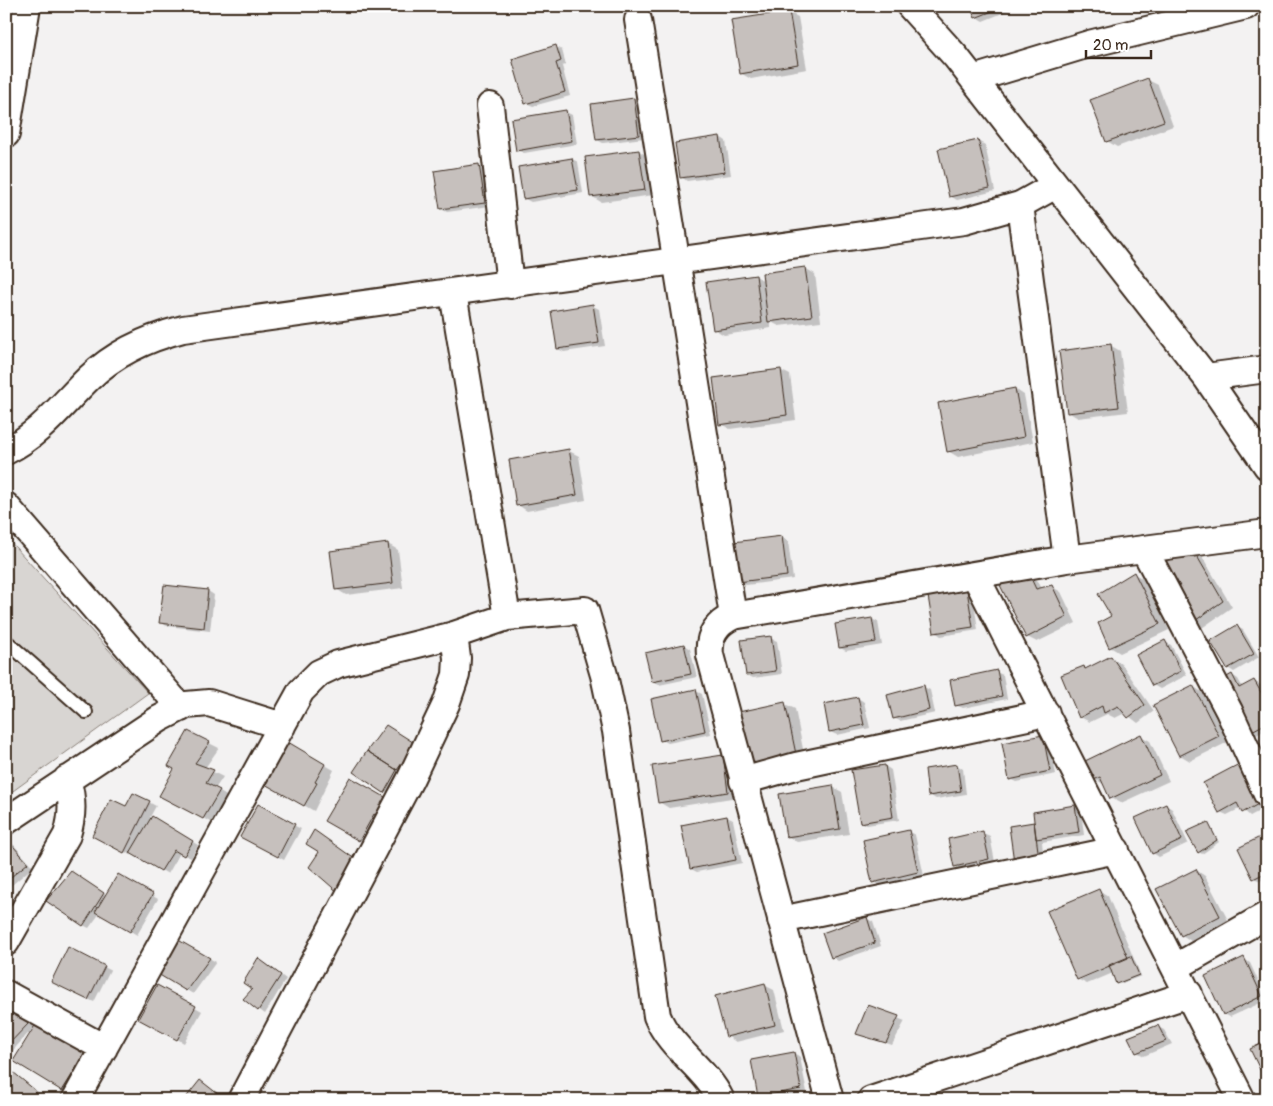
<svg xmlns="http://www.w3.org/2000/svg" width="1273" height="1106" font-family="Pangolin,sans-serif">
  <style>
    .green { fill: #d8d5d2; stroke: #8a8078 }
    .shadow { fill: #0003 }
    .building { fill: #c6c0bd; stroke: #3b2a1e }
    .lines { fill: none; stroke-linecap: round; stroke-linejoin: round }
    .service-casing { stroke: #3b2a1e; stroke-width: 16 }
    .minor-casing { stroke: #3b2a1e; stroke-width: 30 }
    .service { stroke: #fff; stroke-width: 12 }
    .minor { stroke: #fff; stroke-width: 26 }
  </style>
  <rect width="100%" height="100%" fill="#f3f2f2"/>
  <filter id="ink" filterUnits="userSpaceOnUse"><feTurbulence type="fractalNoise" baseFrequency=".02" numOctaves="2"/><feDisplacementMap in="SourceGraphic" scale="10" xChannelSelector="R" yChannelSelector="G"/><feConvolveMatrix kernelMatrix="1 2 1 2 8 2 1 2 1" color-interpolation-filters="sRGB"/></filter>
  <g filter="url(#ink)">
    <path class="green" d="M6,537L148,693L6,796Z"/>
    <path class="shadow" d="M971,6H1020L983,21L976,17Z
      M788,12L798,17L807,69L751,79L742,74Z
      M556,47L562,50L566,65L562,66L570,96L533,106L526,103Z
      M1148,80L1158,85L1173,126L1117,147L1107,141Z
      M634,99L640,103L644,138L603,143L597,140Z
      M566,112L572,115L577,144L524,153L517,150Z
      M720,137L726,141L731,175L687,181L681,177Z
      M978,141L985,145L995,191L957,200L950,196Z
      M639,151L649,157L654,195L601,202L591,196Z
      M572,159L578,162L583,193L531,202L525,199Z
      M478,166L485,169L490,206L447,212L441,209Z
      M805,268L815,274L821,321L779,326L771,322V328L724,335L714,329L756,276L764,281Z
      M593,306L599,309L605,346L564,352L558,349Z
      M1110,345L1120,351L1128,412L1078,418L1068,412Z
      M780,370L790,375L796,420L730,429L721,424Z
      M1015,389L1024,395L1033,442L958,457L948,451Z
      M569,451L579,456L586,500L527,511L518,505Z
      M782,537L788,541L793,579L746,585L739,582Z
      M388,544L398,550L403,588L346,595L336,589Z
      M1194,552L1203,558L1232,607L1199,630L1190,624Z
      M1134,574L1144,579L1169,630L1120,653L1110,647L1113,617Z
      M1029,576L1038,581L1042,589L1051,586L1061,592L1076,623L1037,642L1027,637Z
      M208,591L214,595L210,631L167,626L160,622Z
      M966,591L973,595L978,630L941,636L935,632Z
      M872,619L878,622L882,645L846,651L840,648Z
      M1237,627L1243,630L1259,657L1234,672L1228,668Z
      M770,638L777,641L782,674L753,678L747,675Z
      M1165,642L1171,645L1187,675L1160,689L1153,685Z
      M684,645L690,649L697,677L659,685L653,682Z
      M1111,658L1121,663L1154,711L1138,723L1125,713L1115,718L1107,714L1090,722L1080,717L1084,667L1088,670Z
      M996,672L1003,675L1007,699L963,708L956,705Z
      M1232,675L1238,679L1243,688L1254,681L1261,685L1267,696V729L1253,737Z
      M1192,686L1202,692L1228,742L1190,761L1180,755Z
      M924,687L930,690L935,713L900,721L894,718Z
      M696,691L702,694L711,734L668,743L662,740Z
      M858,698L864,702L870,728L837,735L830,732Z
      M785,704L795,709L806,764L747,769Z
      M1043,736L1049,739L1056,774L1017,782L1011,779Z
      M1141,736L1150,741L1169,781L1121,803L1111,798L1105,785L1095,779Z
      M209,743L219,748L205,768L223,777L215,789L228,797L213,823L160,795Z
      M288,744L334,770L314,811L265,783Z
      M421,748L391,795L355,772Z
      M722,756L732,761L738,797L669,808L659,802Z
      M957,765L963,769L966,794L936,799L929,795Z
      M885,766L891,770L899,820L867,825L861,822Z
      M1247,768L1267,807L1250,816L1241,808L1227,815L1220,812Z
      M239,771L242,773L238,784L234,780Z
      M833,787L842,792L849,834L797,842L787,836Z
      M134,794L156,806L150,817L198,845L191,858L180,853L168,874L132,853L131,855L99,839L127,808Z
      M1166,805L1172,809L1188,843L1159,857L1153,853Z
      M258,806L301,829L284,860L242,836Z
      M1074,806L1081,810L1084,835L1042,842L1044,861L1011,827L1035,823Z
      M401,808L369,846L326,821Z
      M727,817L733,820L742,863L697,872L691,869Z
      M1208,824L1219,842L1202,854L1199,852Z
      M909,832L915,835L924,876L880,885L873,882Z
      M983,833L990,836L995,862L961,870L955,866Z
      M6,836L33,867L6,890Z
      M1264,836L1267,838V878L1260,881L1254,878Z
      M1196,870L1205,876L1229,922L1191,941L1182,935Z
      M118,875L158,899L137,935L100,913L89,928L83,925L77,876L106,895Z
      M1099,890L1108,896L1141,976L1120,984L1113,973L1087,984L1079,980L1110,966Z
      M866,918L873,922L881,946L838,961L832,957Z
      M174,938L216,962L193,994L155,971Z
      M1244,959L1250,963L1267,1000L1230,1017L1224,1014Z
      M265,963L286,979L265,1014L245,999L254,989Z
      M104,967L110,970L94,1002L59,985Z
      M764,985L774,990L784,1030L736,1042L727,1036Z
      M158,986L202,1011L184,1043L140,1018Z
      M6,1003L34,1027L7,1057L6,1056Z
      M868,1007L905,1021L892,1045L858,1033Z
      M40,1021L97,1056L72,1096L63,1090Z
      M1158,1027L1164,1030L1172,1044L1144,1056L1137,1052Z
      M794,1053L800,1057L807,1092L766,1100L759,1096Z
      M20,1078L42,1095L38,1100H6Z"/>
    <path class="building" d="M970,6H1005L975,18Z
      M789,11L798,64L740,74L731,20Z
      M556,45L561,61L556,63L565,92L525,104L512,59Z
      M1148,78L1164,121L1106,142L1090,100Z
      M634,98L639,135L596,140L591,104Z
      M566,110L572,141L516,151L511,119Z
      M720,136L725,172L680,178L675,143Z
      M978,140L990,188L949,197L938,149Z
      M639,150L645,190L590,197L585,157Z
      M572,158L578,190L523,199L518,167Z
      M479,164L485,203L440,209L434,171Z
      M805,267L812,316L768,322L762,273Z
      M756,275L762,323L713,330L706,282Z
      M593,304L599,343L557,349L551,311Z
      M1111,344L1119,407L1067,413L1059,351Z
      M781,369L787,415L719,425L713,378Z
      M1015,388L1024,437L947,452L938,403Z
      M569,449L577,495L516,506L509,460Z
      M782,536L787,576L738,582L733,542Z
      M388,543L393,583L335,590L330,551Z
      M1194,551L1223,601L1189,625L1156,561Z
      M1134,572L1160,624L1109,648L1098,623L1111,616L1098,594Z
      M1029,574L1036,589L1052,585L1067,617L1026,638L998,581Z
      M164,585L208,590L204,628L159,623Z
      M967,590L973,627L934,633L928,596Z
      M872,618L876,642L839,648L835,624Z
      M1237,625L1254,654L1227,669L1210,641Z
      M771,636L776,671L746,675L741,640Z
      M1165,640L1181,671L1152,686L1136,655Z
      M684,644L691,674L652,682L645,653Z
      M1111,656L1145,705L1128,718L1118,706L1104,713L1102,706L1079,718L1061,675L1084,666L1085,669Z
      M997,670L1002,696L955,706L950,680Z
      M1232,674L1239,688L1254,680L1267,703V723L1246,734L1218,682Z
      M924,685L929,710L893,719L887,695Z
      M1193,685L1219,736L1179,756L1153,705Z
      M696,689L705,731L660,741L651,699Z
      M858,697L864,725L829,732L824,704Z
      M785,702L797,759L746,770L734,713Z
      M386,725L416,744L397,770L367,751Z
      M188,731L210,742L195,763L214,770L206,783L220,790L203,819L159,796L174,769L168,766Z
      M1141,734L1160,775L1110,799L1100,777L1094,780L1085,761Z
      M1043,735L1050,771L1009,780L1002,743Z
      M288,742L325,764L315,782L317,783L304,806L263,783Z
      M367,751L397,770L384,793L353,772Z
      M723,755L728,792L658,803L652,766Z
      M1241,763L1262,802L1242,813L1237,803L1219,813L1203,783Z
      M957,764L961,791L928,796L925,769Z
      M885,765L893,817L860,823L851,770Z
      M350,777L392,801L381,819L374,814L359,841L324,821Z
      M833,785L840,829L786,837L779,794Z
      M133,793L150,801L124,853L92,836L111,799L126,806Z
      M258,804L295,824L278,857L240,837Z
      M1166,804L1182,840L1152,854L1135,818Z
      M1075,805L1079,832L1036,839L1033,812Z
      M152,816L193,841L184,856L174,850L161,871L130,853Z
      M727,816L736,860L690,869L681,825Z
      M1034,822L1039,858L1014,862L1009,826Z
      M1208,822L1217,840L1198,853L1186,832Z
      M314,830L359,862L340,894L309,867L319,852L306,844Z
      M909,830L918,872L872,883L863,840Z
      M983,831L989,859L954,867L948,839Z
      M1264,835L1267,840V872L1253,879L1238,848Z
      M6,838L28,863L6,881Z
      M1196,869L1220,916L1181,936L1156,889Z
      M71,871L104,893L83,926L46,901Z
      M118,874L153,894L130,932L95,912Z
      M1099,889L1128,958L1077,980L1047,911Z
      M867,917L875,943L831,958L822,933Z
      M173,937L210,958L186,991L153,971Z
      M68,947L105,966L88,1000L51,982Z
      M1131,956L1139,975L1116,984L1109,965Z
      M1244,957L1262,996L1223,1015L1205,976Z
      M258,958L281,975L258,1011L243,999L252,989L243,983Z
      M765,983L775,1025L726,1037L715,996Z
      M157,985L196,1006L177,1040L138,1019Z
      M6,1003L29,1023L6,1047Z
      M868,1005L899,1016L886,1043L856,1034Z
      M39,1019L88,1049L62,1091L13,1061Z
      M1158,1025L1166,1041L1136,1053L1128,1037Z
      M1267,1041V1084L1250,1049Z
      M794,1052L801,1089L758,1097L751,1060Z
      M13,1072L36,1091L29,1100H6V1081Z
      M200,1080L223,1098L221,1100H184Z"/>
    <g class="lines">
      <defs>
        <path id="service" d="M6,641L86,712"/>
        <path id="minor" d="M910,6L956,57L1206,377L1267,466
          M638,20L733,616
          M973,79L1089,44L1246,6
          M490,106L510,285
          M6,134L27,6
          M1020,205L1067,559
          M453,293L507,617
          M1206,377L1267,369
          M6,451C41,434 62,404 89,378C116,352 148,338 183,329L964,221L1020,205L1056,185
          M6,506L181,708
          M1144,549L1229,711L1267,794
          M975,575L1242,1100
          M743,781L796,766L1046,713
          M6,821L159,719L186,705L209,703L282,726
          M781,920L1116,850
          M6,942L67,835C73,815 73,799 67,779
          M1176,967L1267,915
          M6,994L104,1048
          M75,1100L301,691L319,673L338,664L454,635L507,617L585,610L604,675L616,731L657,1016C671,1050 705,1067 721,1100
          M241,1100L410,780L446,704L456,675L457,658L454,635
          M830,1100L710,655C708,636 716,624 733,616L1067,559L1267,533
          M871,1100L1189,994"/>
      </defs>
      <use href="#service" class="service-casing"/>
      <use href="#minor" class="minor-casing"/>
      <use href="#service" class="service"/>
      <use href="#minor" class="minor"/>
    </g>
  </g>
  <rect width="1273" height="1106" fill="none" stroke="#fff" stroke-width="25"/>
  <rect x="12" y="12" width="1248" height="1081" fill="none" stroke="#3b2a1e" stroke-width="2" filter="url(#ink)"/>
  <path d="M1086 50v8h65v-8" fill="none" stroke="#3b2a1e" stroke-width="2.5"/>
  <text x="1093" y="50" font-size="15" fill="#3b2a1e" stroke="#ffffff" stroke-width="4" paint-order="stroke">20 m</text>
</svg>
